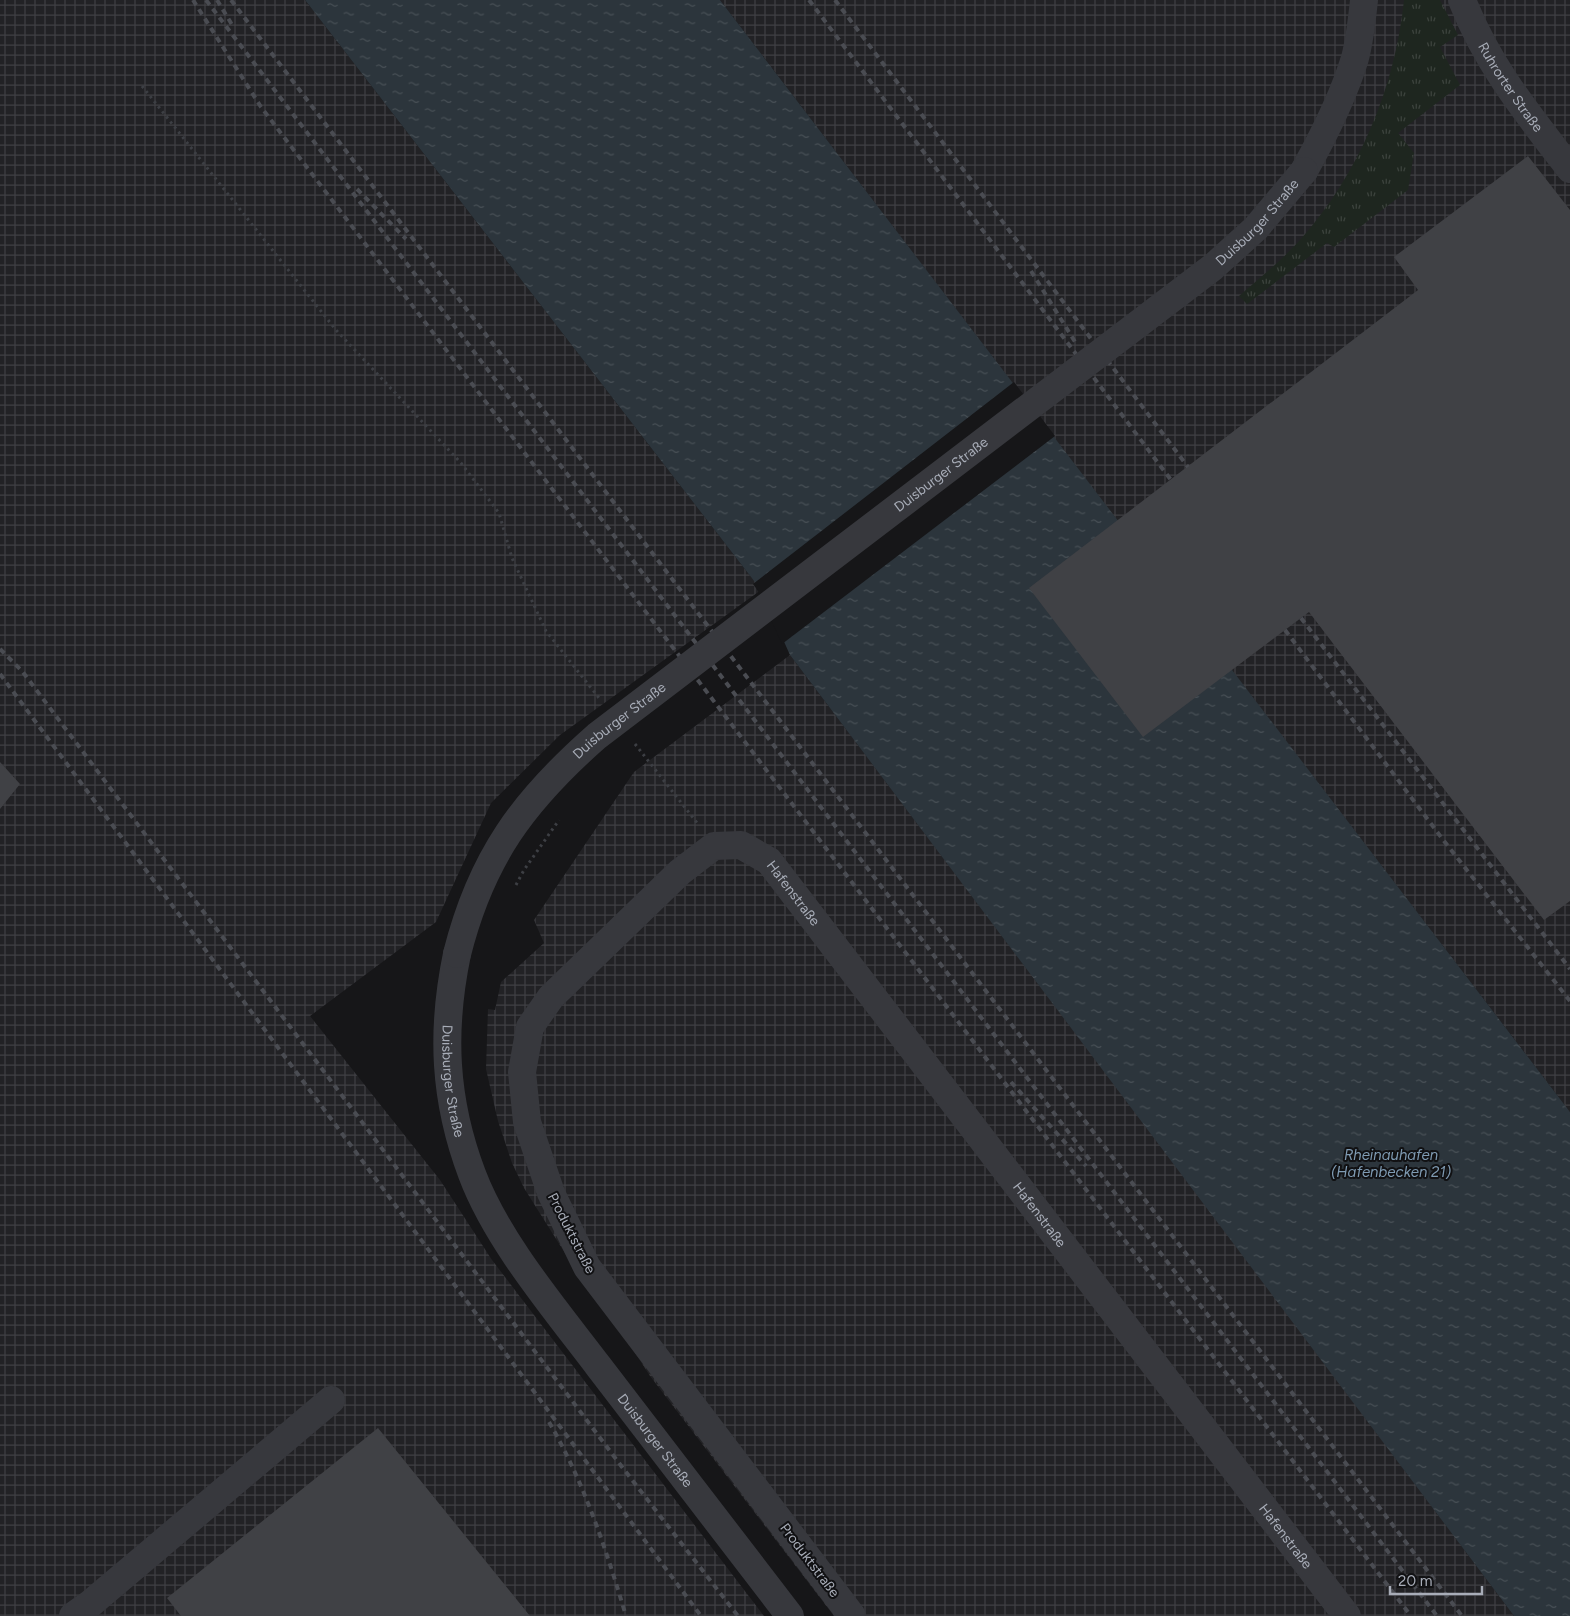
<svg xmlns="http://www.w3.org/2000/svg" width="1570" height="1616" font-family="Figtree,sans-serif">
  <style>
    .industrial { fill: url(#industrial-grid) }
    .grass { fill: url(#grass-tufts) }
    .water { fill: url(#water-ripples) }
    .pier { fill: #161618 }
    .building { fill: #404145 }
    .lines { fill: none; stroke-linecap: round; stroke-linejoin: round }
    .path { stroke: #3d3f44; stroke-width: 3; stroke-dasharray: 2.5 4; stroke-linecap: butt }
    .minor { stroke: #37383d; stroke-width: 28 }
    .rail { stroke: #4a4c52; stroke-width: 4; stroke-dasharray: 6 5; stroke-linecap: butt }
    .path-bridge { stroke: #3d3f44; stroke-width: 3; stroke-dasharray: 2.5 4; stroke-linecap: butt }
    .minor-bridge { stroke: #37383d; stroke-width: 28 }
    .labels { text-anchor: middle; stroke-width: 4; stroke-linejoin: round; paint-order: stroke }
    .street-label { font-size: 14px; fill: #a8adb8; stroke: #111113 }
    .water-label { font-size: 15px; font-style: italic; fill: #7f9bb3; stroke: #111113 }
  </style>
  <defs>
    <pattern id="industrial-grid" width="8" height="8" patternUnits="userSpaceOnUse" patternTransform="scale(1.25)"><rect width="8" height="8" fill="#222225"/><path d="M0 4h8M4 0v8" fill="none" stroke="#3f3f43"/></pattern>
    <pattern id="grass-tufts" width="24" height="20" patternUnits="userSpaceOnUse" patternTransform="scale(1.25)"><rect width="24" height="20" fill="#1e261f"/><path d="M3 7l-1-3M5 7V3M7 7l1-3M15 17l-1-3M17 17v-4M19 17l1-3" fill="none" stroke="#3c433d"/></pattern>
    <pattern id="water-ripples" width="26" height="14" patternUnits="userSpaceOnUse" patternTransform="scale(1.25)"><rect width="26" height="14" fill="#2c353c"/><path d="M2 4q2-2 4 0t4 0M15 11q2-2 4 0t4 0" fill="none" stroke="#485056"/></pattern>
  </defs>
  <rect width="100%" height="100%" fill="#161618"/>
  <path class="industrial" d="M0,0H305L761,590L560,735L491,803L436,922L310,1016L440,1180L492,1260L764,1616H0Z
    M720,0H1570V1112L1214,647Z
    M790,655L1255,1271L1514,1616H834L650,1376L606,1307L563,1250L524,1188L512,1163L498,1121L486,1069L488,1009L495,1010L501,982L544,943L534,920L634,772Z"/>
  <path class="grass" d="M1404,0H1440L1458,35L1440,47L1460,85L1398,133L1414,153L1408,190L1334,247L1327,243L1247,304L1239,296C1260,278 1282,260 1300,240C1359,174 1395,88 1404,0Z"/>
  <path class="water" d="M305,0H720L1570,1112V1616H1514L790,655L761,590Z"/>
  <path class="pier" d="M1014,382L1055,436L782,644L758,591L753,584Z"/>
  <path class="building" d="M1528,156L1570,210V901L1544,920L1309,612L1143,737L1029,588L1418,290L1394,257Z
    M0,762L20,784L0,809Z
    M378,1428L530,1616H181L167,1598Z"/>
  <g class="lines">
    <path class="path" d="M142,86L336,330L461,463L499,513L512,558L546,631L599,698
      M635,744L698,824"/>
    <g class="minor">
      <path id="s1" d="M1462,0C1488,66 1527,113 1570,169"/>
      <path d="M1304,171C1324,135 1343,98 1355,58C1360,39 1362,19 1364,0"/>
      <path id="s2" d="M457,954C441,1031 444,1100 472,1174C497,1241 556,1310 599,1367C663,1450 726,1533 790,1616"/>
      <path d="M73,1616L90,1604L331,1400"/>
      <path id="s3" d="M852,1616L587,1267L551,1193L527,1122L522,1072L530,1027L551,997L680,872L714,846L741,845L769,861L1347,1616"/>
    </g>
    <path class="rail" d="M193,0L261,107L1411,1616
      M206,0L1437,1616
      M217,0L234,28
      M231,0L1462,1616
      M809,0L1171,480
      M835,0L1188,467
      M357,189L406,239
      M1031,271L1077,345
      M1301,618L1570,969
      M1285,630L1444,841L1570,1001
      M0,649L22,671L622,1467L738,1616
      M0,674L701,1616
      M1011,1082L1086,1166
      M549,1422C584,1482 606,1549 626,1616"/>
    <path class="path-bridge" d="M516,885L524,870L559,820"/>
    <path class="minor-bridge" id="s4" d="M457,954C481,858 523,801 597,736L1213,267L1256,228L1304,171"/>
  </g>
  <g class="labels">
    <g class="street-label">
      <text dy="5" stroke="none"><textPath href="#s1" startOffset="100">Ruhrorter Straße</textPath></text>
      <text dy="5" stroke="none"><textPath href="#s4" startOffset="1101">Duisburger Straße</textPath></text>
      <text dy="5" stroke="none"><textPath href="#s4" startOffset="696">Duisburger Straße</textPath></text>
      <text dy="5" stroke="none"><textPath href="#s4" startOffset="291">Duisburger Straße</textPath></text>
      <text dy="5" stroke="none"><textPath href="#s3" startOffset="1050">Hafenstraße</textPath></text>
      <text dy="5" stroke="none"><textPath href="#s2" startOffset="128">Duisburger Straße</textPath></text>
      <text dy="5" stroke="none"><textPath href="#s3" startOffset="1455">Hafenstraße</textPath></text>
      <text transform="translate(572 1233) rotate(63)" y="5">Produktstraße</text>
      <text dy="5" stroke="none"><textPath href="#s2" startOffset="548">Duisburger Straße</textPath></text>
      <text dy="5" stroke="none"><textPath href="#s3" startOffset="1860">Hafenstraße</textPath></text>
      <text transform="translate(810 1560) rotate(53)" y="5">Produktstraße</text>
    </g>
    <g class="water-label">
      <text x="1391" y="1160">Rheinauhafen<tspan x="1391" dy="17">(Hafenbecken 21)</tspan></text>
    </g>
  </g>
  <path d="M1390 1586v8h92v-8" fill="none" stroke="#a8adb8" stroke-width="2.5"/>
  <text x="1398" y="1586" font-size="15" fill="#a8adb8" stroke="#111113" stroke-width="4" paint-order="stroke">20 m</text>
</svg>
